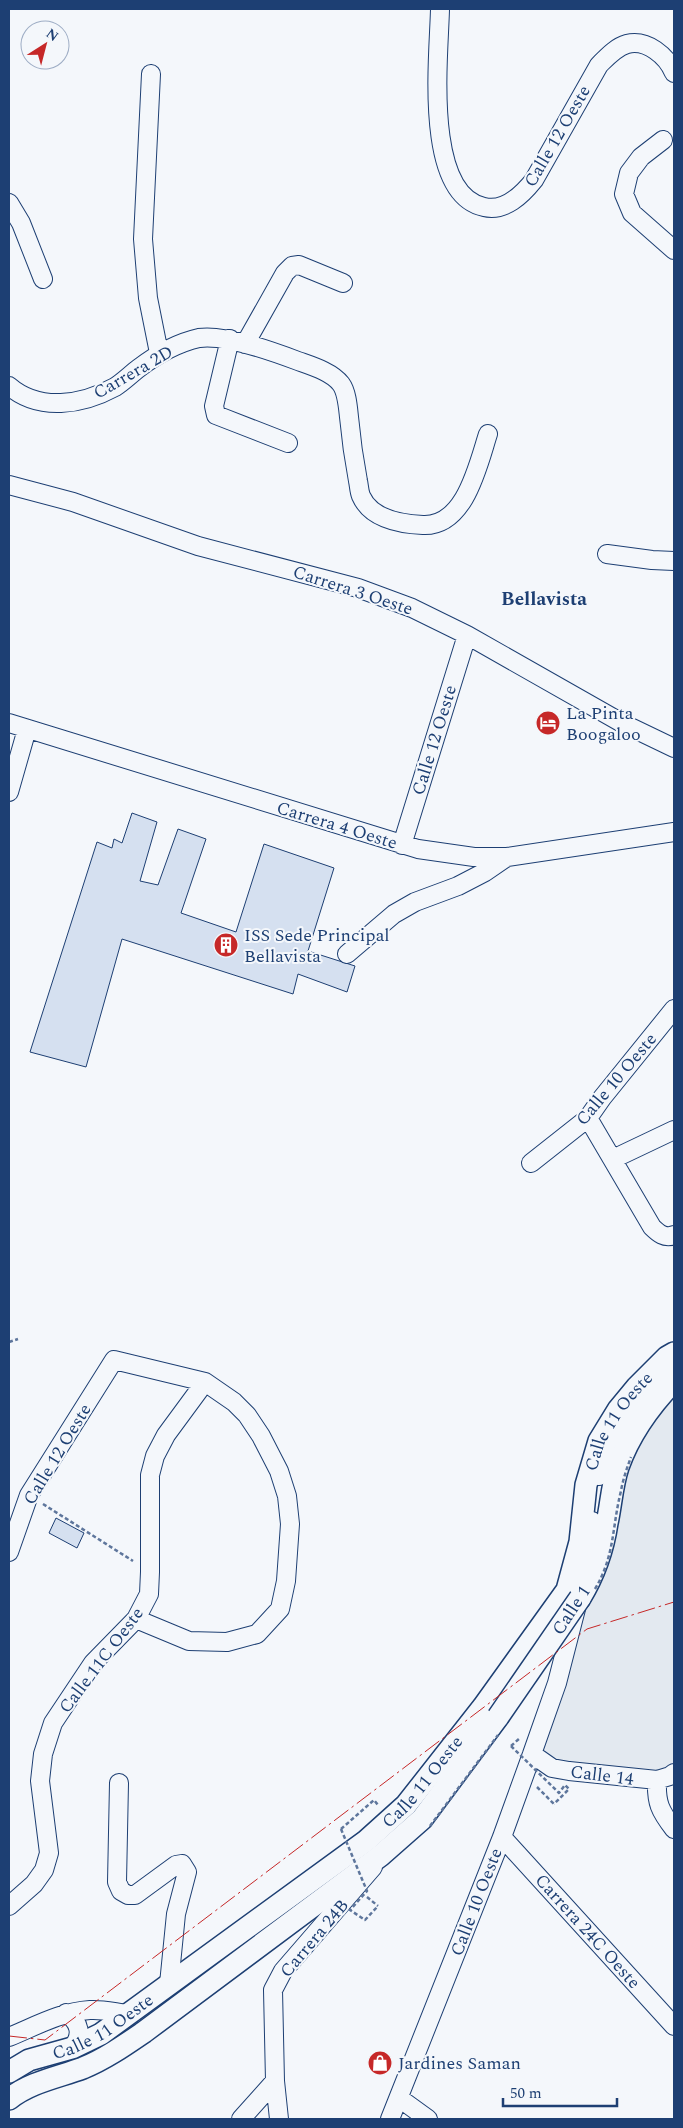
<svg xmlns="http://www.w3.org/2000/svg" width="683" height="2128" font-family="Spectral,serif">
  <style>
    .green { fill: #e3e9f0; stroke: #687fa3 }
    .building { fill: #d5e0f0; stroke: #1d3f73 }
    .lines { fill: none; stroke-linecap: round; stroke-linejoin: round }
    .minor-casing { stroke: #1d3f73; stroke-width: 20 }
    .major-casing { stroke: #1d3f73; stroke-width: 24 }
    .path { stroke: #5e769c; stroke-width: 2.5; stroke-dasharray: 4 2.5; stroke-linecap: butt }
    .minor { stroke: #f4f7fb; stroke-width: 18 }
    .major { stroke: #f4f7fb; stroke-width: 21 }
    .major-bridge-casing { stroke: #1d3f73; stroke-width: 24; stroke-linecap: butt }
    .path-bridge { stroke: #5e769c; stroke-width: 2.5; stroke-dasharray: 4 2.5; stroke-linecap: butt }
    .major-bridge { stroke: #f4f7fb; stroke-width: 21 }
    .power { stroke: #c62828; stroke-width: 1; stroke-dasharray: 18 4 2.5 4; stroke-linecap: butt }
    .labels { text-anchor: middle; stroke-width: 4; stroke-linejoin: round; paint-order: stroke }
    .street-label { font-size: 18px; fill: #1d3f73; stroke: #f4f7fb }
    .poi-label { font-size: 18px; fill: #1d3f73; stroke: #f4f7fb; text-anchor: start }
    .neighbourhood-label { font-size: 19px; font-weight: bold; fill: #1d3f73; stroke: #f4f7fb }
  </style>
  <rect width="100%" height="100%" fill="#f4f7fb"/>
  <path class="green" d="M674,1381V1773L639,1779L532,1754L612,1491Z"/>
  <path class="building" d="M132,813L157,822L140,881L158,885L178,829L206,839L181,913L236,932L264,844L334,868L308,951L355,966L347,992L298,974L293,994L122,939L86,1067L30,1052L97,842L112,848L114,839L122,843Z
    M56,1518L84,1533L77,1548L49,1533Z"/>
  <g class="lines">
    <defs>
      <path id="minor" d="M440,9C439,56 423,194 484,207C505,212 522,195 534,180L599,65C607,57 616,47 627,44C647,39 667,56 674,73
        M151,74L143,239L148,298L159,353
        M663,140L641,157L629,173L624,194L632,213L674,250
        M9,203L21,223L43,279
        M230,339L214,406L216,415L288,443
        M245,344L285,273L292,266L299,265L343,283
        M9,386C39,412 82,405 115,387C123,382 131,374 139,368C156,355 177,343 199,338C225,334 274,352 298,361C312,366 332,372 341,384C347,392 348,408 349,417C351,439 354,460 358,481C359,485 359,491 361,496C371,519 400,524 423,525C465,527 478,465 488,434
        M9,485L73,502L198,546L358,588L412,608L467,635L622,723L674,748
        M607,554L652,560L674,561
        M9,723L418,849L474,857H507L674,832
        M9,792L27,729
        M402,845L467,635
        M347,954L394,914L415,902L458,886L485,872L507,857
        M588,1118L652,1227C658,1233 665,1239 674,1235
        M613,1159L674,1130
        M531,1163L588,1118L602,1098L674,1009
        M599,1476C611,1431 642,1400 674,1370
        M9,1552L29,1495L114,1360L205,1382L234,1402L247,1415L261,1436L279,1471L287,1496L290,1524L286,1581L280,1609L257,1634L227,1642L189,1641L136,1619
        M585,1574L589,1555L592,1521
        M532,1754L552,1768L569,1771L657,1780L670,1776L674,1773
        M657,1780C656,1803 660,1811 674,1829
        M119,1783L117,1882L121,1891L128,1895H135L176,1865L182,1864L187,1872L176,1914L169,1984
        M502,1837L674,2026
        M9,1906L34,1884L44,1870L49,1853L40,1781L43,1754L53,1723L93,1663L136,1619L149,1594L150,1572V1475L155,1456L166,1435L205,1382
        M66,2013C80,2022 83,2035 72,2048
        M9,2037C36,2026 60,2012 90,2010C103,2009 117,2013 129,2014
        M399,2098L428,2119
        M241,2119L275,2081
        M279,2119L275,2081L273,1990L283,1971L373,1867
        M390,2119L502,1837L532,1754L557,1683L576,1609"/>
      <g id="major">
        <path d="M580,1598C594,1575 603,1550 607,1523C611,1505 612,1485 618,1467C630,1433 650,1406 674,1381"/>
        <path id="s1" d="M9,2072L29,2060L72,2048L101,2034L366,1841L406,1805L483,1707L567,1590L580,1542L586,1485L599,1441L618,1410L637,1387L667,1357L674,1353"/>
        <path d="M9,2099C30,2082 59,2077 83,2068C105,2059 125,2045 144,2032L380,1856L422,1819L498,1717"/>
      </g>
    </defs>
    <use href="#minor" class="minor-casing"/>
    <use href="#major" class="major-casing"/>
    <path class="path" d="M9,1342L18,1339
      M43,1504L133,1561
      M511,1746L520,1738
      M537,1787L554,1804
      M341,1829L374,1800L378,1805
      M367,1897L378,1906"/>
    <use href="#minor" class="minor"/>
    <use href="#major" class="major"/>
    <defs>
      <path id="major-bridge" d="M498,1717L580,1598"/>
    </defs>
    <use href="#major-bridge" class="major-bridge-casing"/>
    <path class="path-bridge" d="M595,1589C615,1556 612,1526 621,1491C623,1479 627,1468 631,1457
      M511,1746L559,1793L565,1785L569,1789L554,1804
      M430,1826L498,1735
      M341,1829L367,1891L350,1910L365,1920L378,1906"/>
    <use href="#major-bridge" class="major-bridge"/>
    <path class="power" d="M9,2036L45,2040L587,1629L674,1602"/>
  </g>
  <defs>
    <symbol id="hotel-disc" viewBox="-11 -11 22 22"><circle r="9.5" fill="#c62828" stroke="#f4f7fb"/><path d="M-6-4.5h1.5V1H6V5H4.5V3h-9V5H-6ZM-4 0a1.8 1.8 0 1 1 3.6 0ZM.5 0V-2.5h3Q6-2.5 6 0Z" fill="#fff"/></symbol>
    <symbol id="building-disc" viewBox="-11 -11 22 22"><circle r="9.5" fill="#c62828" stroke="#f4f7fb"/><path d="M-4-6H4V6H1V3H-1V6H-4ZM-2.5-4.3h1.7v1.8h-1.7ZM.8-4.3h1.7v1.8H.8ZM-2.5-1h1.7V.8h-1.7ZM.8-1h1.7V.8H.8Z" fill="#fff"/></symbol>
    <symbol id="shop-disc" viewBox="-11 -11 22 22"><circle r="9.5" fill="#c62828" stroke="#f4f7fb"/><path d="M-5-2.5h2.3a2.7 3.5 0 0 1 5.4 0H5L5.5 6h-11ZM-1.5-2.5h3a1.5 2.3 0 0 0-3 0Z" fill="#fff"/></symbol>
  </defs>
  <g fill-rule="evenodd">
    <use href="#hotel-disc" x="534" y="709" width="28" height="28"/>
    <use href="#building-disc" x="212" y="931" width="28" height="28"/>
    <use href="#shop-disc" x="366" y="2049" width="28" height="28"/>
  </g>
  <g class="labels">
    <g class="street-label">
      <text transform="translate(557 136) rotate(-60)" y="6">Calle 12 Oeste</text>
      <text transform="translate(133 372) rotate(-30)" y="6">Carrera 2D</text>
      <text transform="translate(353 590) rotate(18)" y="6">Carrera 3 Oeste</text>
      <text transform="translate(434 740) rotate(-73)" y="6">Calle 12 Oeste</text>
      <text transform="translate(337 825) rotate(17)" y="6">Carrera 4 Oeste</text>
      <text transform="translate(616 1079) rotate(-50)" y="6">Calle 10 Oeste</text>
      <text dy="6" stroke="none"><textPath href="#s1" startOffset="930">Calle 11 Oeste</textPath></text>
      <text transform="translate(57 1454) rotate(-59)" y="6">Calle 12 Oeste</text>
      <text transform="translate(571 1610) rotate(-57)" y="6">Calle 1</text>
      <text transform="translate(101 1660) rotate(-53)" y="6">Calle 11C Oeste</text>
      <text transform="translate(602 1775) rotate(7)" y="6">Calle 14</text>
      <text dy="6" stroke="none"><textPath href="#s1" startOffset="510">Calle 11 Oeste</textPath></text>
      <text transform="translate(476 1902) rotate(-69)" y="6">Calle 10 Oeste</text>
      <text transform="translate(588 1931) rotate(48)" y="6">Carrera 24C Oeste</text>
      <text transform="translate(314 1938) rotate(-50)" y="6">Carrera 24B</text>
      <text dy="6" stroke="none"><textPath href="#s1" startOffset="105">Calle 11 Oeste</textPath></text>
    </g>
    <g class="poi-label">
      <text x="566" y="719">La Pinta<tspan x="566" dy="21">Boogaloo</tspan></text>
      <text x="244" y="941">ISS Sede Principal<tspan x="244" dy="21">Bellavista</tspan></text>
      <text x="398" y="2069">Jardines Saman</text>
    </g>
    <g class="neighbourhood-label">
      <text x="544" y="605">Bellavista</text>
    </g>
  </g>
  <rect width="683" height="2128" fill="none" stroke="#1d3f73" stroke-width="20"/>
  <g transform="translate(45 45) rotate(36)"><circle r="24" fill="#f4f7fb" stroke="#9eadc5"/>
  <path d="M0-4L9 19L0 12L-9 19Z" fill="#c62828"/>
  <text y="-8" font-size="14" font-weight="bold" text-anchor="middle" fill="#1d3f73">N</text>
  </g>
  <path d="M503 2098v8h114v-8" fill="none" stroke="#1d3f73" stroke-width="2.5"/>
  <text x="510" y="2098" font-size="15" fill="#1d3f73" stroke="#f4f7fb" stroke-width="4" paint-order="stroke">50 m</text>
</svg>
